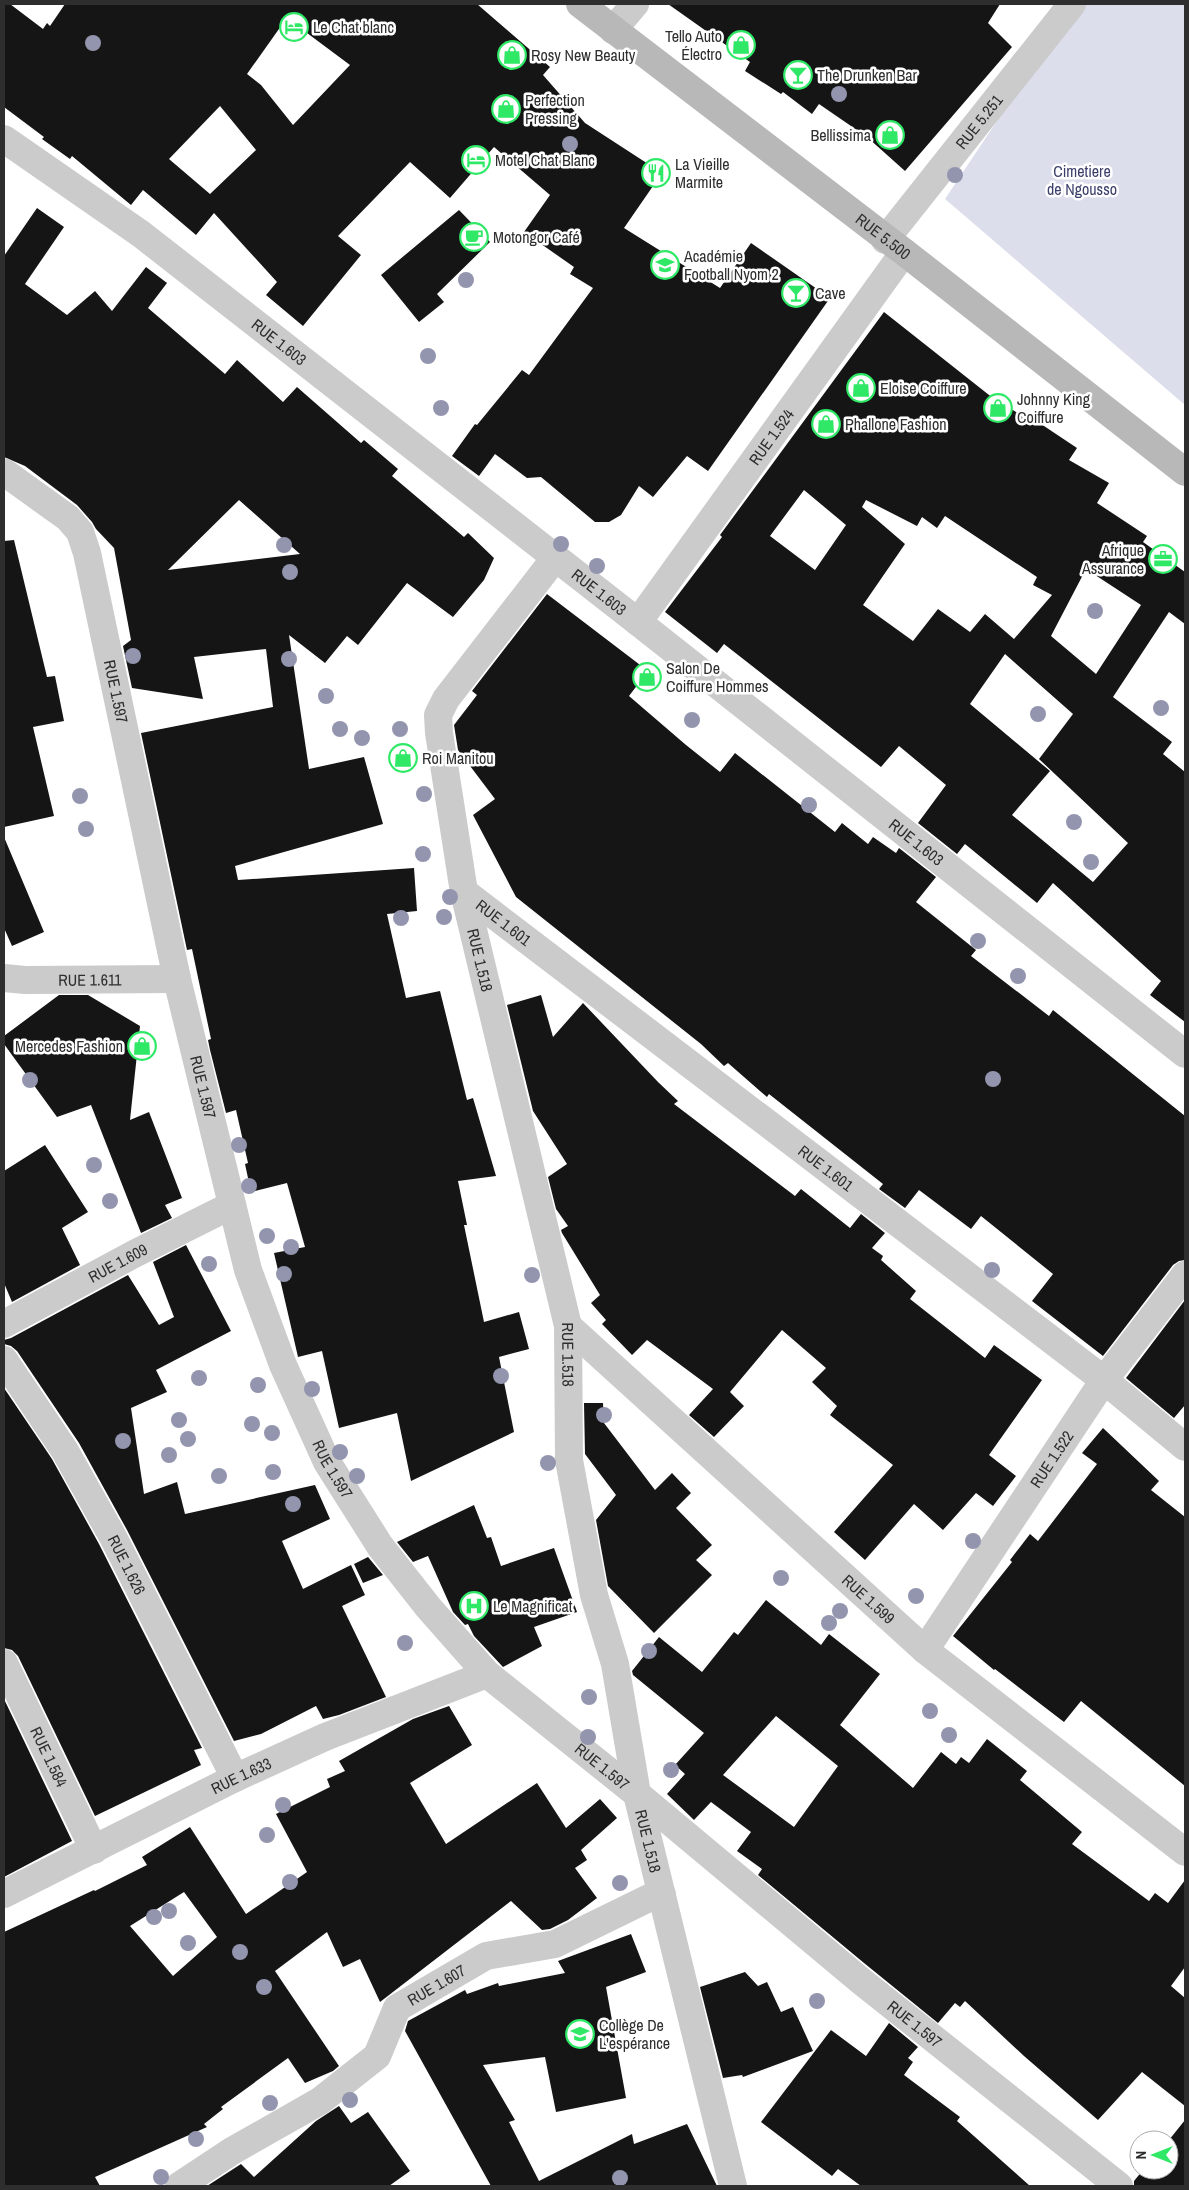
<svg xmlns="http://www.w3.org/2000/svg" width="1189" height="2190" font-family="'Archivo Narrow',sans-serif">
  <style>
    .green { fill: #dcdeec }
    .building { fill: #151515; fill-rule: evenodd }
    .lines { fill: none; stroke-linecap: round; stroke-linejoin: round }
    .minor { stroke: #cbcbcb; stroke-width: 28 }
    .secondary { stroke: #b8b8b8; stroke-width: 28 }
    .tree { fill: #9395ae }
    .labels { text-anchor: middle; stroke-width: 5; stroke-linejoin: round; paint-order: stroke }
    .poi-label { font-size: 16px; fill: #2e2e2e; stroke: #fff; text-anchor: start }
    .street-label { font-size: 16px; fill: #2e2e2e; stroke: #fff }
    .park-label { font-size: 16px; fill: #3b3f6b; stroke: #fff }
  </style>
  <rect width="100%" height="100%" fill="#fff"/>
  <path class="green" d="M1075,4H1185V405L945,199Z"/>
  <path class="building" d="M4,4H10L43,29L47,23L50,26L65,4H477L550,67L543,75L585,123L662,173L624,228L720,288L751,243L830,298L708,471L687,456L653,497L639,486L621,515L609,522H595L541,477L527,478L495,454L479,476L452,456L475,424L477,425L522,370L529,375L593,288L570,274L574,267L524,232L550,195L494,147L450,198L410,162L338,236L361,255L303,326L266,295L277,282L214,213L196,235L143,190L131,205L72,156L70,159L42,139L44,137L4,107ZM286,19L306,35L307,33L350,65L293,125L261,85L247,74ZM220,106L256,150L210,194L169,159Z
    M668,4H1000L988,23L1012,47L905,171L867,137L819,104L812,114L783,92L781,94L745,71L750,62Z
    M37,208L64,227L25,284L67,315L95,291L112,311L146,267L167,283L148,308L225,374L237,360L283,402L297,387L361,443L364,440L398,469L392,476L464,537L468,533L494,558L484,580L453,617L407,583L358,645L347,636L325,663L289,635L309,769L364,757L383,824L235,866L238,880L414,868L417,911L387,914L406,998L440,991L467,1100L473,1098L496,1176L458,1181L467,1225H464L484,1322L519,1312L529,1349L499,1357L514,1432L411,1481L397,1413L339,1428L322,1351L298,1357L274,1253L305,1247L287,1183L251,1192L245,1164L248,1163L236,1110L226,1113L210,1050L208,1040L211,1039L192,949L187,950L141,733L273,707L266,649L194,657L203,699L132,688L123,646L131,640L114,548L96,529L92,522L77,505L25,466L4,457V256ZM239,500L300,554L168,570Z
    M459,210L490,242L437,294L444,302L419,322L381,275Z
    M884,312L989,395L1024,417L1026,414L1077,448L1069,460L1109,483L1097,503L1147,536L1143,542L1185,572V624L1169,612L1113,697L1172,742L1163,754L1185,772V1022L1150,995L1161,981L1053,883L1037,903L965,844L957,854L918,823L946,785L899,746L881,767L724,644L717,653L665,612L722,537L720,535ZM804,490L846,525L815,570L770,536ZM866,500L917,526L922,517L937,528L945,516L1037,577L1033,585L1052,595L1014,639L985,614L970,632L938,609L913,641L863,605L905,544L862,507ZM1086,569L1141,605L1096,674L1051,636ZM1005,654L1073,714L1039,759L1128,843L1093,882L1012,815L1050,771L970,704Z
    M14,540L47,677L55,676L64,721L33,727L54,816L4,827V541Z
    M547,594L648,671L629,696L686,745L720,772L735,753L835,832L842,823L868,844L873,837L896,853L899,848L936,877L916,902L976,950L971,956L1049,1016L1053,1010L1185,1116V1260L1179,1261L1173,1265L1103,1356L1032,1301L1053,1274L981,1216L971,1229L919,1190L905,1208L879,1189L883,1184L769,1094L767,1097L728,1063L724,1066L701,1044L516,897L473,815L495,799L458,750L454,725L477,695L472,691Z
    M4,837L44,932L12,946L4,928Z
    M59,995H88L140,1026L130,1120L149,1112L182,1198L165,1205L172,1218L141,1233L91,1105L57,1117L4,1044V1036Z
    M541,995L553,1037L583,1003L658,1082L678,1101L674,1104L795,1196L801,1189L850,1228L861,1214L885,1233L872,1248L883,1256L881,1260L916,1291L910,1299L985,1358L994,1345L1042,1380L989,1455L1016,1476L993,1506L976,1493L943,1530L914,1504L865,1560L834,1532L893,1465L830,1415L837,1406L812,1382L826,1368L782,1330L730,1392L744,1406L714,1437L689,1415L713,1389L647,1340L632,1355L602,1324L606,1320L591,1303L600,1295L562,1233L561,1230L568,1226L556,1209L548,1177L567,1164L533,1111L507,1005Z
    M45,1145L88,1212L62,1228L80,1265L12,1302L4,1283V1171Z
    M186,1245L231,1331L156,1370L167,1392L131,1408L144,1494L177,1482L185,1514L315,1485L330,1519L282,1541L303,1589L351,1565L365,1595L342,1606L386,1697L339,1715L323,1719L316,1706L261,1734L234,1741L127,1530L79,1443L17,1351L11,1346L4,1344V1340L11,1338L128,1275L159,1325L174,1317L153,1262Z
    M1185,1300V1405L1174,1418L1126,1378Z
    M4,1388L52,1459L99,1544L202,1748L194,1750L201,1765L95,1816L18,1656L12,1650L4,1648Z
    M584,1403H603L604,1423L655,1490L672,1473L691,1493L676,1508L712,1545L696,1560L712,1575L654,1633L608,1586L596,1520L616,1495L585,1454Z
    M1103,1428L1159,1481L1151,1490L1185,1517V1786L1081,1701L1064,1722L995,1669L994,1670L953,1636L1012,1562L1010,1560L1030,1534L1038,1541L1097,1464L1082,1453Z
    M474,1505L487,1538L491,1537L501,1566L554,1548L577,1612L534,1627L542,1646L503,1667L474,1636L468,1624L465,1625L453,1612L428,1556L413,1562L397,1542Z
    M368,1557L383,1575L363,1583L354,1564Z
    M766,1600L821,1645L829,1634L880,1674L840,1725L913,1788L941,1752L956,1764L961,1757L969,1763L987,1739L1027,1771L1020,1780L1082,1832L1072,1844L1149,1901L1155,1893L1168,1903L1185,1880V1967L1171,1986L1185,1998V2106L1142,2072L1098,2120L1024,2056L965,2001L960,2007L955,2003L938,2023L864,1963L758,1875L762,1869L737,1851L751,1832L711,1802L694,1820L667,1794L685,1774L675,1765L704,1733L633,1675L632,1671L659,1637L702,1672L734,1632L738,1635ZM776,1716L838,1766L794,1827L723,1775Z
    M4,1699L72,1841L4,1877Z
    M449,1706L472,1745L410,1783L446,1844L537,1783L566,1828L600,1799L617,1818L581,1850L587,1860L575,1868L597,1898L568,1920L550,1929L542,1930L511,1901L380,2002L360,1959L343,1967L327,1932L275,1971L339,2066L333,2071L305,2083L288,2058L221,2107L223,2109L204,2124L207,2127L95,2177L100,2186H4V1932L94,1890L95,1891L147,1865L142,1857L190,1827L246,1914L307,1872L276,1814L330,1787L327,1779L345,1771L339,1761L413,1719ZM184,1892L217,1937L173,1976L130,1926Z
    M631,1934L646,1972L606,1987L626,2098L556,2112L545,2057L483,2065L515,2120L509,2122L539,2181L632,2134L634,2144L687,2124L717,2186H491L405,2031L408,2021L465,1990L467,1994L498,1983L499,1986L565,1973L558,1961Z
    M745,1972L758,1986L767,1982L781,2012L793,2007L813,2051L743,2077L742,2075L723,2078L700,1987Z
    M889,2023L918,2047L908,2058L913,2062L904,2075L960,2117L957,2121L1030,2186H861L838,2169L832,2176L761,2122L831,2030L866,2056Z
    M339,2106L351,2123L368,2112L410,2171L389,2186H207L241,2164L254,2177L316,2121Z
    M1185,2120V2186H1134V2181L1143,2170H1169V2140Z"/>
  <g class="lines">
    <g class="minor">
      <path d="M613,30L635,4"/>
      <path id="s1" d="M4,139L141,234L638,622L1185,1054"/>
      <path id="s2" d="M885,240L1072,4"/>
      <path id="s3" d="M4,472L68,518L80,532L87,553L177,979L248,1270L283,1365L327,1462L380,1546L428,1607L487,1674L637,1794L861,1981L1119,2186"/>
      <path id="s4" d="M555,558L446,699L438,715L439,733L464,892L568,1326L569,1460L594,1595L615,1664L637,1794L733,2186"/>
      <path id="s5" d="M638,622L904,252"/>
      <path id="s6" d="M464,892L1104,1380L1185,1447"/>
      <path id="s7" d="M4,978L25,980L177,979"/>
      <path id="s8" d="M4,1324L134,1254L232,1205"/>
      <path id="s9" d="M568,1326L925,1650L1185,1852"/>
      <path id="s10" d="M4,1360L65,1451L113,1537L235,1778"/>
      <path id="s11" d="M925,1650L1104,1380L1185,1275"/>
      <path id="s12" d="M4,1663L94,1850"/>
      <path id="s13" d="M4,1894L235,1778L325,1737L487,1674"/>
      <path id="s14" d="M179,2186L232,2151L320,2101L377,2056L397,2008L486,1956L555,1944L653,1896L662,1895"/>
    </g>
    <path class="secondary" id="s15" d="M580,4L904,252L1185,472"/>
  </g>
  <g class="tree">
    <circle cx="93" cy="43" r="8"/>
    <circle cx="839" cy="94" r="8"/>
    <circle cx="570" cy="144" r="8"/>
    <circle cx="955" cy="175" r="8"/>
    <circle cx="466" cy="280" r="8"/>
    <circle cx="428" cy="356" r="8"/>
    <circle cx="441" cy="408" r="8"/>
    <circle cx="561" cy="544" r="8"/>
    <circle cx="284" cy="545" r="8"/>
    <circle cx="597" cy="566" r="8"/>
    <circle cx="290" cy="572" r="8"/>
    <circle cx="1095" cy="611" r="8"/>
    <circle cx="133" cy="656" r="8"/>
    <circle cx="289" cy="659" r="8"/>
    <circle cx="326" cy="696" r="8"/>
    <circle cx="1161" cy="708" r="8"/>
    <circle cx="1038" cy="714" r="8"/>
    <circle cx="692" cy="720" r="8"/>
    <circle cx="340" cy="729" r="8"/>
    <circle cx="400" cy="729" r="8"/>
    <circle cx="362" cy="738" r="8"/>
    <circle cx="424" cy="794" r="8"/>
    <circle cx="80" cy="796" r="8"/>
    <circle cx="809" cy="805" r="8"/>
    <circle cx="1074" cy="822" r="8"/>
    <circle cx="86" cy="829" r="8"/>
    <circle cx="423" cy="854" r="8"/>
    <circle cx="1091" cy="862" r="8"/>
    <circle cx="450" cy="897" r="8"/>
    <circle cx="444" cy="917" r="8"/>
    <circle cx="401" cy="918" r="8"/>
    <circle cx="978" cy="941" r="8"/>
    <circle cx="1018" cy="976" r="8"/>
    <circle cx="993" cy="1079" r="8"/>
    <circle cx="30" cy="1080" r="8"/>
    <circle cx="239" cy="1145" r="8"/>
    <circle cx="94" cy="1165" r="8"/>
    <circle cx="249" cy="1186" r="8"/>
    <circle cx="110" cy="1201" r="8"/>
    <circle cx="267" cy="1236" r="8"/>
    <circle cx="291" cy="1247" r="8"/>
    <circle cx="209" cy="1264" r="8"/>
    <circle cx="992" cy="1270" r="8"/>
    <circle cx="284" cy="1274" r="8"/>
    <circle cx="532" cy="1275" r="8"/>
    <circle cx="501" cy="1376" r="8"/>
    <circle cx="199" cy="1378" r="8"/>
    <circle cx="258" cy="1385" r="8"/>
    <circle cx="312" cy="1389" r="8"/>
    <circle cx="604" cy="1415" r="8"/>
    <circle cx="179" cy="1420" r="8"/>
    <circle cx="252" cy="1424" r="8"/>
    <circle cx="272" cy="1433" r="8"/>
    <circle cx="188" cy="1439" r="8"/>
    <circle cx="123" cy="1441" r="8"/>
    <circle cx="340" cy="1452" r="8"/>
    <circle cx="169" cy="1455" r="8"/>
    <circle cx="548" cy="1463" r="8"/>
    <circle cx="273" cy="1472" r="8"/>
    <circle cx="219" cy="1476" r="8"/>
    <circle cx="357" cy="1476" r="8"/>
    <circle cx="293" cy="1504" r="8"/>
    <circle cx="973" cy="1541" r="8"/>
    <circle cx="781" cy="1578" r="8"/>
    <circle cx="916" cy="1596" r="8"/>
    <circle cx="840" cy="1611" r="8"/>
    <circle cx="829" cy="1623" r="8"/>
    <circle cx="405" cy="1643" r="8"/>
    <circle cx="649" cy="1651" r="8"/>
    <circle cx="589" cy="1697" r="8"/>
    <circle cx="930" cy="1711" r="8"/>
    <circle cx="949" cy="1735" r="8"/>
    <circle cx="588" cy="1737" r="8"/>
    <circle cx="671" cy="1770" r="8"/>
    <circle cx="283" cy="1805" r="8"/>
    <circle cx="267" cy="1835" r="8"/>
    <circle cx="290" cy="1882" r="8"/>
    <circle cx="620" cy="1883" r="8"/>
    <circle cx="169" cy="1911" r="8"/>
    <circle cx="154" cy="1917" r="8"/>
    <circle cx="188" cy="1943" r="8"/>
    <circle cx="240" cy="1952" r="8"/>
    <circle cx="264" cy="1987" r="8"/>
    <circle cx="817" cy="2001" r="8"/>
    <circle cx="350" cy="2100" r="8"/>
    <circle cx="270" cy="2103" r="8"/>
    <circle cx="196" cy="2139" r="8"/>
    <circle cx="161" cy="2177" r="8"/>
    <circle cx="620" cy="2178" r="8"/>
  </g>
  <defs>
    <symbol id="hotel-ring" viewBox="-11 -11 22 22"><circle r="9.5" fill="#fff" stroke="#2ee866" stroke-width="1.5"/><path d="M-6-4.5h1.5V1H6V5H4.5V3h-9V5H-6ZM-4 0a1.8 1.8 0 1 1 3.6 0ZM.5 0V-2.5h3Q6-2.5 6 0Z" fill="#2ee866"/></symbol>
    <symbol id="shop-ring" viewBox="-11 -11 22 22"><circle r="9.5" fill="#fff" stroke="#2ee866" stroke-width="1.5"/><path d="M-5-2.5h2.3a2.7 3.5 0 0 1 5.4 0H5L5.5 6h-11ZM-1.5-2.5h3a1.5 2.3 0 0 0-3 0Z" fill="#2ee866"/></symbol>
    <symbol id="bar-ring" viewBox="-11 -11 22 22"><circle r="9.5" fill="#fff" stroke="#2ee866" stroke-width="1.5"/><path d="M-6-5H6L.8 .8V4.5H3.5V6h-7V4.5H-.8V.8Z" fill="#2ee866"/></symbol>
    <symbol id="restaurant-ring" viewBox="-11 -11 22 22"><circle r="9.5" fill="#fff" stroke="#2ee866" stroke-width="1.5"/><path d="M-5-6h1v4h1v-4h1v4h1v-4h1v5L-1.5 .5V6h-2V.5L-5-1ZM5-6V6H3V1.5H1.5Q1.5-4 5-6Z" fill="#2ee866"/></symbol>
    <symbol id="cafe-ring" viewBox="-11 -11 22 22"><circle r="9.5" fill="#fff" stroke="#2ee866" stroke-width="1.5"/><path d="M-5.5-4.5H6V0H3Q3 3.5 0 3.5H-2.5Q-5.5 3.5-5.5 0ZM3-3.2v2h1.7v-2ZM-6 4.5H4V6H-6Z" fill="#2ee866"/></symbol>
    <symbol id="university-ring" viewBox="-11 -11 22 22"><circle r="9.5" fill="#fff" stroke="#2ee866" stroke-width="1.5"/><path d="M0-5L7-2L0 1L-7-2ZM-4 1L0 2.5L4 1V4Q0 6-4 4Z" fill="#2ee866"/></symbol>
    <symbol id="office-ring" viewBox="-11 -11 22 22"><circle r="9.5" fill="#fff" stroke="#2ee866" stroke-width="1.5"/><path d="M-6-3h4V-5.5h4V-3h4V5H-6ZM-1-4.5V-3h2v-1.5ZM-6 0V1H6V0Z" fill="#2ee866"/></symbol>
    <symbol id="hospital-ring" viewBox="-11 -11 22 22"><circle r="9.5" fill="#fff" stroke="#2ee866" stroke-width="1.5"/><path d="M-5-5h3v3.5h4V-5h3V5h-3V1.5h-4V5h-3Z" fill="#2ee866"/></symbol>
    <symbol id="school-ring" viewBox="-11 -11 22 22"><circle r="9.5" fill="#fff" stroke="#2ee866" stroke-width="1.5"/><path d="M0-5L7-2L0 1L-7-2ZM-4 1L0 2.5L4 1V4Q0 6-4 4Z" fill="#2ee866"/></symbol>
  </defs>
  <g fill-rule="evenodd">
    <use href="#hotel-ring" x="278" y="11" width="32" height="32"/>
    <use href="#shop-ring" x="725" y="29" width="32" height="32"/>
    <use href="#shop-ring" x="496" y="39" width="32" height="32"/>
    <use href="#bar-ring" x="782" y="59" width="32" height="32"/>
    <use href="#shop-ring" x="490" y="93" width="32" height="32"/>
    <use href="#shop-ring" x="874" y="119" width="32" height="32"/>
    <use href="#hotel-ring" x="460" y="144" width="32" height="32"/>
    <use href="#restaurant-ring" x="640" y="157" width="32" height="32"/>
    <use href="#cafe-ring" x="458" y="221" width="32" height="32"/>
    <use href="#university-ring" x="649" y="249" width="32" height="32"/>
    <use href="#bar-ring" x="780" y="277" width="32" height="32"/>
    <use href="#shop-ring" x="845" y="372" width="32" height="32"/>
    <use href="#shop-ring" x="982" y="392" width="32" height="32"/>
    <use href="#shop-ring" x="810" y="408" width="32" height="32"/>
    <use href="#office-ring" x="1147" y="543" width="32" height="32"/>
    <use href="#shop-ring" x="631" y="661" width="32" height="32"/>
    <use href="#shop-ring" x="387" y="742" width="32" height="32"/>
    <use href="#shop-ring" x="126" y="1030" width="32" height="32"/>
    <use href="#hospital-ring" x="458" y="1590" width="32" height="32"/>
    <use href="#school-ring" x="564" y="2018" width="32" height="32"/>
  </g>
  <g class="labels">
    <g class="poi-label">
      <text x="313" y="33">Le Chat blanc</text>
      <text x="722" y="42" text-anchor="end">Tello Auto<tspan x="722" dy="18">Électro</tspan></text>
      <text x="531" y="61">Rosy New Beauty</text>
      <text x="817" y="81">The Drunken Bar</text>
      <text x="525" y="106">Perfection<tspan x="525" dy="18">Pressing</tspan></text>
      <text x="871" y="141" text-anchor="end">Bellissima</text>
      <text x="495" y="166">Motel Chat Blanc</text>
      <text x="675" y="170">La Vieille<tspan x="675" dy="18">Marmite</tspan></text>
      <text x="493" y="243">Motongor Café</text>
      <text x="684" y="262">Académie<tspan x="684" dy="18">Football Nyom 2</tspan></text>
      <text x="815" y="299">Cave</text>
      <text x="880" y="394">Eloise Coiffure</text>
      <text x="1017" y="405">Johnny King<tspan x="1017" dy="18">Coiffure</tspan></text>
      <text x="845" y="430">Phallone Fashion</text>
      <text x="1144" y="556" text-anchor="end">Afrique<tspan x="1144" dy="18">Assurance</tspan></text>
      <text x="666" y="674">Salon De<tspan x="666" dy="18">Coiffure Hommes</tspan></text>
      <text x="422" y="764">Roi Manitou</text>
      <text x="123" y="1052" text-anchor="end">Mercedes Fashion</text>
      <text x="493" y="1612">Le Magnificat</text>
      <text x="599" y="2031">Collège De<tspan x="599" dy="18">L'espérance</tspan></text>
    </g>
    <g class="street-label">
      <text dy="6" stroke="none"><textPath href="#s2" startOffset="151">RUE 5.251</textPath></text>
      <text dy="6" stroke="none"><textPath href="#s15" startOffset="382">RUE 5.500</textPath></text>
      <text dy="6" stroke="none"><textPath href="#s1" startOffset="342">RUE 1.603</textPath></text>
      <text dy="6" stroke="none"><textPath href="#s5" startOffset="228">RUE 1.524</textPath></text>
      <text dy="6" stroke="none"><textPath href="#s1" startOffset="748">RUE 1.603</textPath></text>
      <text dy="6" stroke="none"><textPath href="#s3" startOffset="261">RUE 1.597</textPath></text>
      <text dy="6" stroke="none"><textPath href="#s1" startOffset="1152">RUE 1.603</textPath></text>
      <text dy="6" stroke="none"><textPath href="#s6" startOffset="50">RUE 1.601</textPath></text>
      <text dy="6" stroke="none"><textPath href="#s4" startOffset="445">RUE 1.518</textPath></text>
      <text dy="6" stroke="none"><textPath href="#s7" startOffset="86">RUE 1.611</textPath></text>
      <text dy="6" stroke="none"><textPath href="#s3" startOffset="666">RUE 1.597</textPath></text>
      <text dy="6" stroke="none"><textPath href="#s6" startOffset="455">RUE 1.601</textPath></text>
      <text dy="6" stroke="none"><textPath href="#s8" startOffset="129">RUE 1.609</textPath></text>
      <text dy="6" stroke="none"><textPath href="#s4" startOffset="850">RUE 1.518</textPath></text>
      <text dy="6" stroke="none"><textPath href="#s11" startOffset="229">RUE 1.522</textPath></text>
      <text dy="6" stroke="none"><textPath href="#s3" startOffset="1071">RUE 1.597</textPath></text>
      <text dy="6" stroke="none"><textPath href="#s10" startOffset="239">RUE 1.626</textPath></text>
      <text dy="6" stroke="none"><textPath href="#s9" startOffset="406">RUE 1.599</textPath></text>
      <text dy="6" stroke="none"><textPath href="#s12" startOffset="104">RUE 1.584</textPath></text>
      <text dy="6" stroke="none"><textPath href="#s3" startOffset="1476">RUE 1.597</textPath></text>
      <text dy="6" stroke="none"><textPath href="#s13" startOffset="265">RUE 1.633</textPath></text>
      <text dy="6" stroke="none"><textPath href="#s4" startOffset="1345">RUE 1.518</textPath></text>
      <text dy="6" stroke="none"><textPath href="#s14" startOffset="335">RUE 1.607</textPath></text>
      <text dy="6" stroke="none"><textPath href="#s3" startOffset="1881">RUE 1.597</textPath></text>
    </g>
    <g class="park-label">
      <text x="1082" y="177">Cimetiere<tspan x="1082" dy="18">de Ngousso</tspan></text>
    </g>
  </g>
  <rect width="1189" height="2190" fill="none" stroke="#2e2e2e" stroke-width="10"/>
  <g transform="translate(1154 2155) rotate(270)"><circle r="24" fill="#ffffff" stroke="#ababab"/>
  <path d="M0-4L9 19L0 12L-9 19Z" fill="#2ee866"/>
  <text y="-8" font-size="14" font-weight="bold" text-anchor="middle" fill="#2e2e2e">N</text>
  </g>
</svg>
